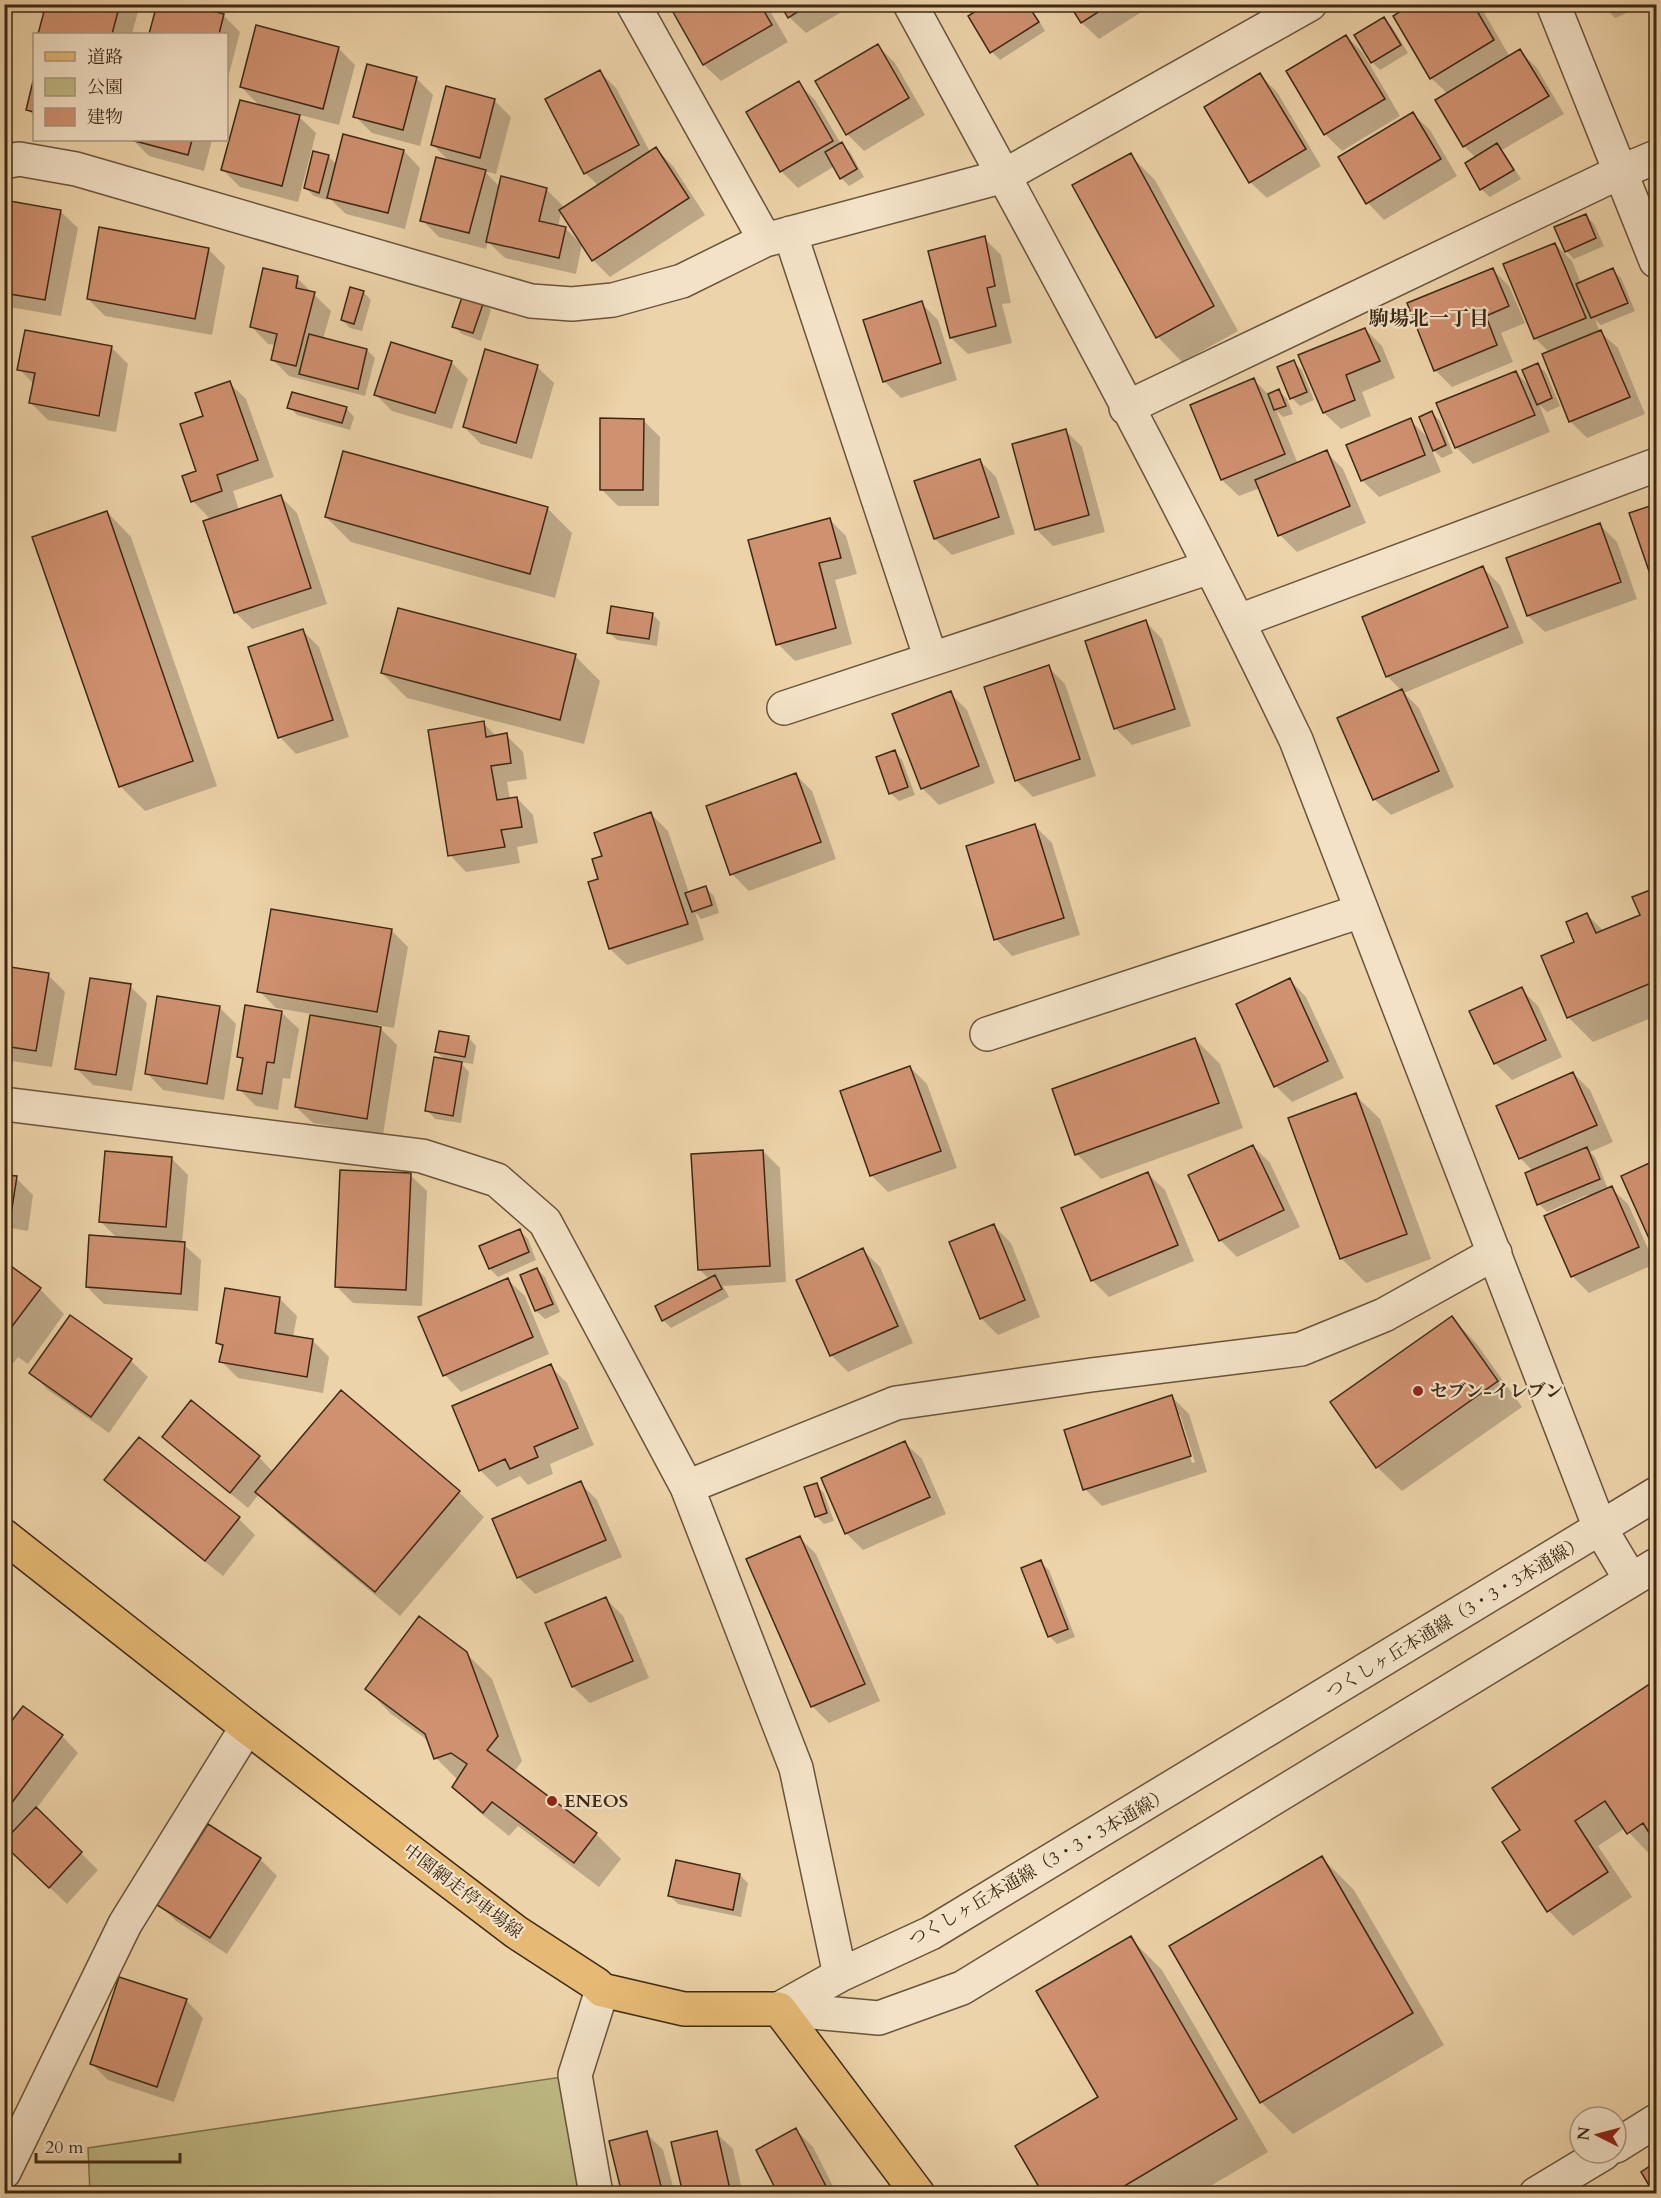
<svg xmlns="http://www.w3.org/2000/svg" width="1661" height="2198" font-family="Cardo,'Noto Serif JP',serif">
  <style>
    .green { fill: #bfba84; stroke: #7e724c; stroke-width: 1.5 }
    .shadow { fill: #0003; fill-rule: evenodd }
    .building { fill: #d09170; stroke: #3d2915; stroke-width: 1.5 }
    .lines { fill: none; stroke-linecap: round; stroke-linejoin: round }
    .minor-casing { stroke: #69543a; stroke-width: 36 }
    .major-casing { stroke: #3d2915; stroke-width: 36 }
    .minor { stroke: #f3e2c7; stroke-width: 33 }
    .major { stroke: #e6ba74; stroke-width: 33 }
    .poi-dot { fill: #8f2418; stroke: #f3e2c7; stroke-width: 2 }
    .labels { text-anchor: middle; stroke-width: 4.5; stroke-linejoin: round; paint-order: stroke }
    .poi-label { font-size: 18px; font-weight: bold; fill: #3d2915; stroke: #f3e2c7; text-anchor: start }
    .street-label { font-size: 18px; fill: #3d2915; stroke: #f3e2c7 }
    .neighbourhood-label { font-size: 20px; font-weight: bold; fill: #3d2915; stroke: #f3e2c7 }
  </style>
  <rect width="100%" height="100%" fill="#edd3a9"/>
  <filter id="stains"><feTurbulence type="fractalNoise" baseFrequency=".00333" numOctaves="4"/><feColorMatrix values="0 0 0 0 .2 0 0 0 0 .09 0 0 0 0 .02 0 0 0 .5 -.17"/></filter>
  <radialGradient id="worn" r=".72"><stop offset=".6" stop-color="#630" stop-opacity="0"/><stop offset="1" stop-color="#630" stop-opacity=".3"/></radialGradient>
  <path class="green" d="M575,2075L596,2193H90L88,2148Z"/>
  <path class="shadow" d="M48,4H140L132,34H40Z
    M158,4L223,15L240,32L226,86V34H150Z
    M507,4H528L515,12Z
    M672,4H766L788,42L721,81L704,65L675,13L678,11Z
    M782,4H855L806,33L789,17Z
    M962,4H1029L1045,31L1000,60L992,52L972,15Z
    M1071,4H1154L1099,39L1082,23Z
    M1415,4H1479L1510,57L1520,51L1537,68L1564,114L1502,150L1521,179L1490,197L1481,189L1467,163L1476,158L1464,146L1448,94L1431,78Z
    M1602,4H1648L1615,18Z
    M1384,19L1392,27L1408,53L1380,70L1372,62Z
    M1346,36L1363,53L1400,116L1342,151L1325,134Z
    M878,46L895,63L925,115L864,151L847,134Z
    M338,48L355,65L339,125L296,114L316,133L298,202L240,187L223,170L261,107L241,87Z
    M600,72L616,88L650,152L656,149L673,166L705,215L610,277L593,260L582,244L576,274L505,258L488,242L486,249L439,237L422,220L451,163L433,145L494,100L511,117L496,174L484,171L500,187L546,189L563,206L562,210L599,186L585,173ZM561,212L581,242L580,243L565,228L558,227Z
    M1260,75L1277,92L1321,166L1267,198L1250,182Z
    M416,78L433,95L420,146L372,133L355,116Z
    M34,83V116L28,109Z
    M798,83L815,100L841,144L850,152L864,177L849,186L841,178L835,166L798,188L781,171L748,113Z
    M1413,114L1430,130L1457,176L1384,220L1368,203L1340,157Z
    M133,140H212L204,171L149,156Z
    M404,151L420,168L405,229L346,214L328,197L327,200L314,196L306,188L328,156L337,165Z
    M1130,155L1155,180L1238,331L1182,362L1158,337Z
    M4,202L61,212L78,228L61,316L4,306Z
    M1586,216L1594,224L1604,246L1574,259L1566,251Z
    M984,238L1001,255L1011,303L1002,304L1012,343L968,354L951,338Z
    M1555,244L1572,261L1581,284L1613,270L1621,278L1635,311L1601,325L1595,320L1600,332L1618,348L1645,414L1587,438L1570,421L1550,353L1536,339L1505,265Z
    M208,249L225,266L212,335L105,316L88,299Z
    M1493,270L1509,286L1525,323L1501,333L1513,362L1452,387L1435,370Z
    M297,278L331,311L323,339L367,350L375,358L365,396L289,376L272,359L276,345L268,344L252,327Z
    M363,292L371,300L362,331L350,328L342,320Z
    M483,302L491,310L481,341L462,334L454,326Z
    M921,303L938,320L957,380L901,398L884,381Z
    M1365,329L1382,346L1395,378L1362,392L1371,416L1341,429L1324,413Z
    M111,347L128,364L116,432L48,420L31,403L34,384L19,369Z
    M451,362L468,379L452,429L392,411L375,394Z
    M1293,362L1302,370L1314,400L1300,406L1292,398Z
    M1538,365L1546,373L1560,406L1547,412L1539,404L1550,432L1473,464L1456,447L1516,372L1532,389Z
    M537,367L554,383L532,459L481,444L464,427Z
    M1254,380L1269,395L1279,391L1287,399L1293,414L1283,417L1276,410L1298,464L1326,452L1343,469L1366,523L1297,552L1280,535L1260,488L1239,496L1222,480L1192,406Z
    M229,383L246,399L274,477L233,491L239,510L280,496L297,513L327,604L252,629L235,612L211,520L193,501L205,417Z
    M289,407L346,408L354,417L350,430L297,415Z
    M1432,413L1440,421L1453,453L1442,458L1431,448L1441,472L1379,497L1362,480L1410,420L1429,439Z
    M643,420L660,437L659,506H618L601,489Z
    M1065,430L1082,447L1105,532L1053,546L1036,529Z
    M979,460L996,477L1015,534L952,555L935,539Z
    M1656,505V579L1651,573L1631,514Z
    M547,508L572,533L555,598L351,542L326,517Z
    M107,512L131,537L217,786L145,811L120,786Z
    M829,519L846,536L857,574L835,580L852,644L795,661L778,644Z
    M1600,525L1617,542L1637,599L1545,632L1528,616Z
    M1483,568L1500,585L1524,643L1404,693L1419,708L1454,787L1391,815L1374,799L1402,691L1387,676Z
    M652,614L660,622L657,646L617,640L609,632Z
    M1146,622L1162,639L1191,726L1132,745L1116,729L1087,642Z
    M302,630L319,647L349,737L296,754L280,737Z
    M575,656L600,681L584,744L407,698L382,673Z
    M1048,667L1065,684L1096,776L1033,797L1016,780Z
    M950,693L967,710L995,783L939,805L922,788Z
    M483,723L497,737L506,735L523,752L527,779L507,782L510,799L517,798L533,815L538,843L517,847L520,863L466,872L450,855Z
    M894,752L902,760L915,795L899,801L890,793Z
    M795,774L812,791L836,859L749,891L732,874Z
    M651,814L668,831L689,893L706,888L714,896L719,913L701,919L695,912L704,940L627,965L610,949L604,857Z
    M1035,826L1052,843L1080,935L1012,956L996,939Z
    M1653,890L1656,894V1016L1593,1042L1568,1017L1576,943L1587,915L1604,931L1642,915Z
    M391,930L408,947L394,1028L377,1025L397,1045L383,1135L313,1123L296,1107L312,1014L276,1008L259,991Z
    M4,968L48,975L65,992L52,1067L4,1060Z
    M1290,980L1306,997L1344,1078L1292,1102L1276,1086Z
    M130,986L147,1003L132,1091L93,1085L76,1068Z
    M1521,989L1538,1006L1562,1057L1512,1080L1495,1063Z
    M219,1007L236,1024L224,1100L163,1090L147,1073Z
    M282,1013L299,1029L290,1079L283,1078L278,1110L256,1106L239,1089L244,1062L238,1056Z
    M468,1037L476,1046L473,1064L460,1062L469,1072L461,1123L435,1119L427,1110L446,1061L436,1051Z
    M1195,1039L1220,1064L1243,1128L1101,1179L1077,1154Z
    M910,1067L927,1084L957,1168L888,1192L871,1175Z
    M1573,1073L1590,1090L1613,1142L1590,1152L1595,1157L1608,1189L1611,1188L1628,1204L1655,1264L1589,1293L1572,1276L1588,1198L1587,1195L1547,1212L1539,1204L1533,1171L1520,1158Z
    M1355,1095L1380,1119L1431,1259L1366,1283L1341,1258Z
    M1253,1146L1270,1163L1300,1227L1237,1257L1220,1240Z
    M4,1149L9,1153L5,1176L16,1178L33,1195L28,1231L4,1227Z
    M763,1151L780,1168L786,1282L723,1286L729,1297L671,1328L663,1320L709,1279L699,1269Z
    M171,1158L188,1175L182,1243L201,1260L198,1311L104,1304L87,1287L118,1239L100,1221Z
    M1656,1162V1251L1623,1177Z
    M1148,1174L1165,1190L1194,1261L1109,1297L1092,1280Z
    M410,1175L427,1191L422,1306L353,1303L336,1286Z
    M994,1226L1011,1243L1040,1317L998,1335L981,1318Z
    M519,1230L528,1239L536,1260L498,1277L490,1269L481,1247Z
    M863,1250L880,1267L913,1343L848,1372L831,1355L798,1280Z
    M4,1263L40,1289L64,1314L28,1364L18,1357L4,1375Z
    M537,1269L545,1277L560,1312L545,1319L536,1311L522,1276Z
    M508,1280L525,1296L549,1354L461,1392L445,1375Z
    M226,1290L280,1299L297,1316L293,1337L312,1340L329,1357L323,1393L238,1378L221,1361L223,1348L218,1343Z
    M1452,1318L1476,1343L1522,1407L1402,1491L1377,1467Z
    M131,1361L148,1377L109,1433L48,1390L31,1373Z
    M550,1366L567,1383L594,1445L550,1464L553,1474L528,1485L520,1476L497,1487L480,1470Z
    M1172,1397L1189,1414L1207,1472L1102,1506L1085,1489ZM1177,1415H1180L1195,1462L1192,1463Z
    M164,1437L259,1457L274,1473L459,1492L484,1517L400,1616L282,1517L259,1494L248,1508L181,1453Z
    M905,1443L922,1459L946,1514L863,1550L846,1533Z
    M106,1480L239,1519L255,1535L223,1576L123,1497Z
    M580,1483L597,1500L622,1557L535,1594L518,1577Z
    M816,1485L824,1493L834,1521L824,1524L816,1516Z
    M800,1538L816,1554L880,1701L829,1723L812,1706Z
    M1040,1562L1049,1570L1075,1637L1057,1644L1049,1636Z
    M606,1599L623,1616L649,1678L590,1703L573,1687L547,1624Z
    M466,1653L492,1679L522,1761L514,1772L596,1834L621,1859L599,1887L518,1826L509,1836L478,1811L453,1786L458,1780L436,1758L430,1742L391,1714L367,1689Z
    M1653,1683L1656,1686V1855L1653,1858L1625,1828L1598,1846L1632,1897L1573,1936L1549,1911L1522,1830Z
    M4,1733L62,1736L78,1753L36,1809L98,1870L67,1904L21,1860L4,1836Z
    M1322,1858L1354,1890L1444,2045L1293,2134L1261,2102Z
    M260,1859L277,1876L227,1954L176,1921L159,1904Z
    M740,1875L748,1883L741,1917L678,1904L670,1896Z
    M1130,1938L1162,1970L1268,2152L1197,2194H1045L1100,2097Z
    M120,1978L187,2001L203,2018L174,2102L108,2080L92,2064Z
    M4,2081L13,2090L4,2108Z
    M796,2130L813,2147L837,2194H780Z
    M646,2133L663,2150L675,2194H623Z
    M716,2133L733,2149L743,2194H684Z"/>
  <path class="building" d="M46,4H120L112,34H38Z
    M157,4H187L224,14L219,34H149Z
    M686,4H760L772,25L703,65L673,12Z
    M780,4H810L788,18Z
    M987,4H1027L1039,22L990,53L968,16Z
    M1069,4H1111L1081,23Z
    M1412,4H1473L1494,40L1430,79L1393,16Z
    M1384,17L1401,45L1371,63L1354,35Z
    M256,25L339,47L323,109L240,87Z
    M1346,35L1385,99L1324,135L1286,71Z
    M878,44L909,98L846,135L815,81Z
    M1520,49L1549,96L1463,147L1435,100Z
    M367,64L417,77L403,130L353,117Z
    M600,70L639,145L584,174L545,99Z
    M1260,73L1306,149L1249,183L1204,107Z
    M34,77V112L26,110Z
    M799,81L833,141L780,172L746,112Z
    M446,86L495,99L480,158L431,145Z
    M240,100L300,115L282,186L221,170Z
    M1413,112L1441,159L1366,204L1338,157Z
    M343,134L404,150L388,213L327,198Z
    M131,140H192L188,155Z
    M842,142L857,169L840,179L825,152Z
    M1497,143L1514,170L1480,190L1465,163Z
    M656,147L689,198L592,261L559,210Z
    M313,151L329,155L319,193L304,188Z
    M1131,153L1214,306L1156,338L1072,185Z
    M436,157L486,170L469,233L420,221Z
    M501,176L547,188L539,221L566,227L559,258L486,242Z
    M4,200L61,210L45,300L4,293Z
    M1586,214L1596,238L1565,252L1554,227Z
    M99,227L209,248L195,319L87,299Z
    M985,236L995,286L987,288L996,326L950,338L928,251Z
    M1555,243L1586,318L1534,339L1503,264Z
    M263,268L298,276L296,288L315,292L296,366L271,360L277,334L250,327Z
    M1493,268L1509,306L1486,316L1497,345L1434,371L1407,303Z
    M1613,268L1628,303L1591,318L1576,284Z
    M350,287L364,291L354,324L341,320Z
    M463,294L484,301L473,333L452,327Z
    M922,301L941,363L883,382L863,320Z
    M1365,328L1380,361L1346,375L1355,400L1323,413L1298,355Z
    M25,330L112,346L99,416L29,403L35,373L17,370Z
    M1601,330L1630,397L1569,422L1542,354Z
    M309,334L367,349L358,389L299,374Z
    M391,342L452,361L435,413L374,395Z
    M485,349L538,365L516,443L463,427Z
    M1294,360L1307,392L1290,399L1277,367Z
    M1538,363L1552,398L1537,405L1522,370Z
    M1516,371L1535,415L1455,448L1436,403Z
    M1254,378L1285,454L1221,480L1190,405Z
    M230,381L258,460L217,475L222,491L191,502L182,476L196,471L180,424L203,416L195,393Z
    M1279,389L1286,406L1274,410L1268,394Z
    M292,392L347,407L342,423L287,408Z
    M1432,411L1446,445L1433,451L1419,417Z
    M600,418L644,419L643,490H600Z
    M1411,418L1425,455L1361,481L1346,445Z
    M1066,429L1089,515L1035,530L1012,444Z
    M1327,450L1350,506L1278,536L1255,480Z
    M343,451L548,507L530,574L325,517Z
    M980,459L999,517L934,539L914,481Z
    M281,495L311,588L234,613L203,521Z
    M1656,504V572L1650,574L1629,513Z
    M107,511L193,761L119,787L32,537Z
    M830,518L841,558L819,563L836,628L776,645L748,540Z
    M1600,523L1621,582L1527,616L1506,558Z
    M1483,566L1508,627L1386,677L1362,617Z
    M611,606L653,613L649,639L607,633Z
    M398,608L576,654L560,720L381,673Z
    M1146,620L1175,709L1114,729L1085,641Z
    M303,629L333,720L278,738L248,647Z
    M1049,665L1080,759L1015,781L984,687Z
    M1402,689L1439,771L1373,800L1337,718Z
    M951,691L979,766L921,789L892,714Z
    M484,721L486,737L507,733L511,763L491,766L497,800L517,797L522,827L501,830L505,847L448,856L428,730Z
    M895,750L908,787L889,794L876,757Z
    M796,773L821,842L730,875L706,806Z
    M651,812L688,924L609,949L588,882L598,879L592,859L602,856L594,833Z
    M1035,824L1064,918L994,940L966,846Z
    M706,886L712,905L692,912L685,893Z
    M1653,889L1656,897V981L1567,1018L1541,956L1574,942L1566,922L1587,913L1596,933L1640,915L1632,897Z
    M271,909L392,929L377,1012L257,992Z
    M4,966L49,973L36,1051L4,1046Z
    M90,978L131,984L116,1075L75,1069Z
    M1290,978L1328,1061L1274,1087L1236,1004Z
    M1522,987L1546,1040L1494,1064L1469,1011Z
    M157,996L220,1006L207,1084L145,1074Z
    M245,1005L282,1011L274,1063L267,1062L262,1094L237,1090L243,1058L237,1057Z
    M310,1015L381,1027L367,1119L295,1107Z
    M439,1031L469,1036L465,1057L435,1052Z
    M1195,1038L1219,1103L1075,1155L1052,1089Z
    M434,1057L462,1062L453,1116L425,1111Z
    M910,1066L941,1151L870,1176L840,1091Z
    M1573,1072L1597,1125L1519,1159L1496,1106Z
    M1356,1093L1407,1234L1340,1259L1288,1118Z
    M1253,1145L1284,1210L1219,1241L1188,1175Z
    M1587,1147L1600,1179L1537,1205L1525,1173Z
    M763,1150L770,1266L698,1270L691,1154Z
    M105,1151L172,1157L166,1227L99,1222Z
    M1656,1160V1254L1621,1176Z
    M340,1170L411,1173L406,1290L335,1287Z
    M1148,1172L1178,1245L1091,1281L1061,1208Z
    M4,1175L17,1176L11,1215L4,1214Z
    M1612,1186L1639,1247L1571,1277L1544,1216Z
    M994,1224L1025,1300L980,1319L949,1242Z
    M520,1229L529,1252L489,1269L479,1246Z
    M89,1235L185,1242L181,1294L86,1287Z
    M863,1248L898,1326L830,1356L796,1280Z
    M4,1261L41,1288L4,1337Z
    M537,1268L553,1304L535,1311L520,1275Z
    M715,1275L722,1289L662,1321L655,1306Z
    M508,1278L533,1337L443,1376L418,1317Z
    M225,1288L280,1297L275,1333L313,1339L307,1377L219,1362L223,1345L216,1343Z
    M70,1315L132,1359L91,1417L29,1373Z
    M1452,1316L1498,1381L1376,1468L1330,1402Z
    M551,1364L578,1428L534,1447L538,1457L510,1469L505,1459L479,1471L452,1406Z
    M341,1390L460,1491L375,1592L255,1492Z
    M1172,1395L1191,1456L1083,1490L1064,1430Z
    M191,1400L260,1456L230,1493L162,1437Z
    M139,1437L240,1517L205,1561L104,1480Z
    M905,1441L930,1497L845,1534L821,1478Z
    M581,1481L606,1540L517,1578L492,1519Z
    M817,1483L827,1513L815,1517L804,1487Z
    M800,1536L865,1684L811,1707L746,1559Z
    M1041,1560L1068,1629L1048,1637L1021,1568Z
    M606,1597L633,1661L572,1687L545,1623Z
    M419,1616L467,1652L498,1736L487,1750L597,1833L574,1863L492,1802L483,1813L452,1787L467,1764L451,1753L434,1759L425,1734L365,1689Z
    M1654,1681L1656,1685V1836L1653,1839L1643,1823L1627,1834L1605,1801L1575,1821L1608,1872L1547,1912L1502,1842L1520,1830L1492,1788Z
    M23,1706L63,1735L4,1813V1731Z
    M36,1807L82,1852L49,1888L4,1845V1841Z
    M208,1824L261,1858L210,1938L157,1905Z
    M1322,1856L1413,2013L1260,2103L1169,1946Z
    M676,1860L740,1874L733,1910L668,1896Z
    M1131,1936L1237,2119L1111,2194H1043L1015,2146L1098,2097L1036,1991Z
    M119,1977L187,1999L157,2087L90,2064Z
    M796,2128L830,2194H778L756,2150Z
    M647,2131L663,2194H622L609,2141Z
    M717,2131L731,2194H683L671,2142Z
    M1656,2162V2194H1654L1641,2172Z"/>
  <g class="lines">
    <defs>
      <path id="minor" d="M633,4L765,240
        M910,4C1043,247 1176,490 1296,740L1600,1528L1631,1580
        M1553,4L1656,261
        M4,162L19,159L76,169L531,301L572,304L613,300L682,281L765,240L1004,176L1310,4
        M790,233L931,659
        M1126,408L1620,172L1656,157
        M1239,621L1656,465
        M784,708L1210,567
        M987,1034L1361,911
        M4,1104L422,1156L497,1180L545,1222L687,1487L796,1768L840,1975
        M687,1487L896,1403L1091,1375L1301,1349L1384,1315L1495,1253
        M779,2009L840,1975L931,1933L1656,1494
        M779,2009L879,2018L962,1988L1656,1565
        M1616,2146L1656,2121
        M4,2172L125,1924L247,1727
        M596,2194L575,2075L602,1990
        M1536,2194L1604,2153"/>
      <path id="major" d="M4,1536L247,1727L516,1932L596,1984L602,1990L684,2009H779L918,2194"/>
    </defs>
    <use href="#minor" class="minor-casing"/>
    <use href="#major" class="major-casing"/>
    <use href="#minor" class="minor"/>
    <use href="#major" class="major"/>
  </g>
  <g class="poi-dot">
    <circle cx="1418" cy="1391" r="6"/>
    <circle cx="552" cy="1801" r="6"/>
  </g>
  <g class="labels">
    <g class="poi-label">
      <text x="1430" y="1397">セブン-イレブン</text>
      <text x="564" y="1807">ENEOS</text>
    </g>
    <g class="street-label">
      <text transform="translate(1455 1617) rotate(-31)" y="6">つくしヶ丘本通線（3・3・3本通線）</text>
      <text transform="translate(1039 1867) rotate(-30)" y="6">つくしヶ丘本通線（3・3・3本通線）</text>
      <text transform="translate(463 1891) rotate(37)" y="6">中園網走停車場線</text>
    </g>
    <g class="neighbourhood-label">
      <text x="1429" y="325">駒場北一丁目</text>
    </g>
  </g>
  <rect width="1661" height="2198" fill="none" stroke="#edd3a9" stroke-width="24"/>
  <rect x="6" y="6" width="1649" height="2186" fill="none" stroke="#3d2915" stroke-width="3"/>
  <rect x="12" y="12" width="1637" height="2174" fill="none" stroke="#3d2915" stroke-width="1.5"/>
  <rect x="33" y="33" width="195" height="108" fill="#f3e2c7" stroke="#aa9880" stroke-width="1.5"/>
  <rect x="45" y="52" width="30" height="9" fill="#e6ba74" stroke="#aa9880" stroke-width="1.5"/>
  <text x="87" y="63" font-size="18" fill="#3d2915">道路</text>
  <rect x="45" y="78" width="30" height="18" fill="#bfba84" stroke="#aa9880" stroke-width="1.5"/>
  <text x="87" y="93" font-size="18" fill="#3d2915">公園</text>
  <rect x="45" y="108" width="30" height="18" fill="#d09170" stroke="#aa9880" stroke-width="1.5"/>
  <text x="87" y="123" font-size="18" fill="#3d2915">建物</text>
  <g transform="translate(1598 2135) rotate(276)"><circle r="28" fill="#f3e2c7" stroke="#aa9880" stroke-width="1.5"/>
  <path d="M0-4.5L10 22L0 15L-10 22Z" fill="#8f2418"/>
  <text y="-9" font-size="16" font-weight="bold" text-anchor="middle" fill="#3d2915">N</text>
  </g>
  <path d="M36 2153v9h144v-9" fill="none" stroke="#3d2915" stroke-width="3"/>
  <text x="45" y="2153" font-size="18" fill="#3d2915" stroke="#f3e2c7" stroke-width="4.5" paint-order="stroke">20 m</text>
  <rect width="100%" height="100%" filter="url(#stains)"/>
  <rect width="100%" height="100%" fill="url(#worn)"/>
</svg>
